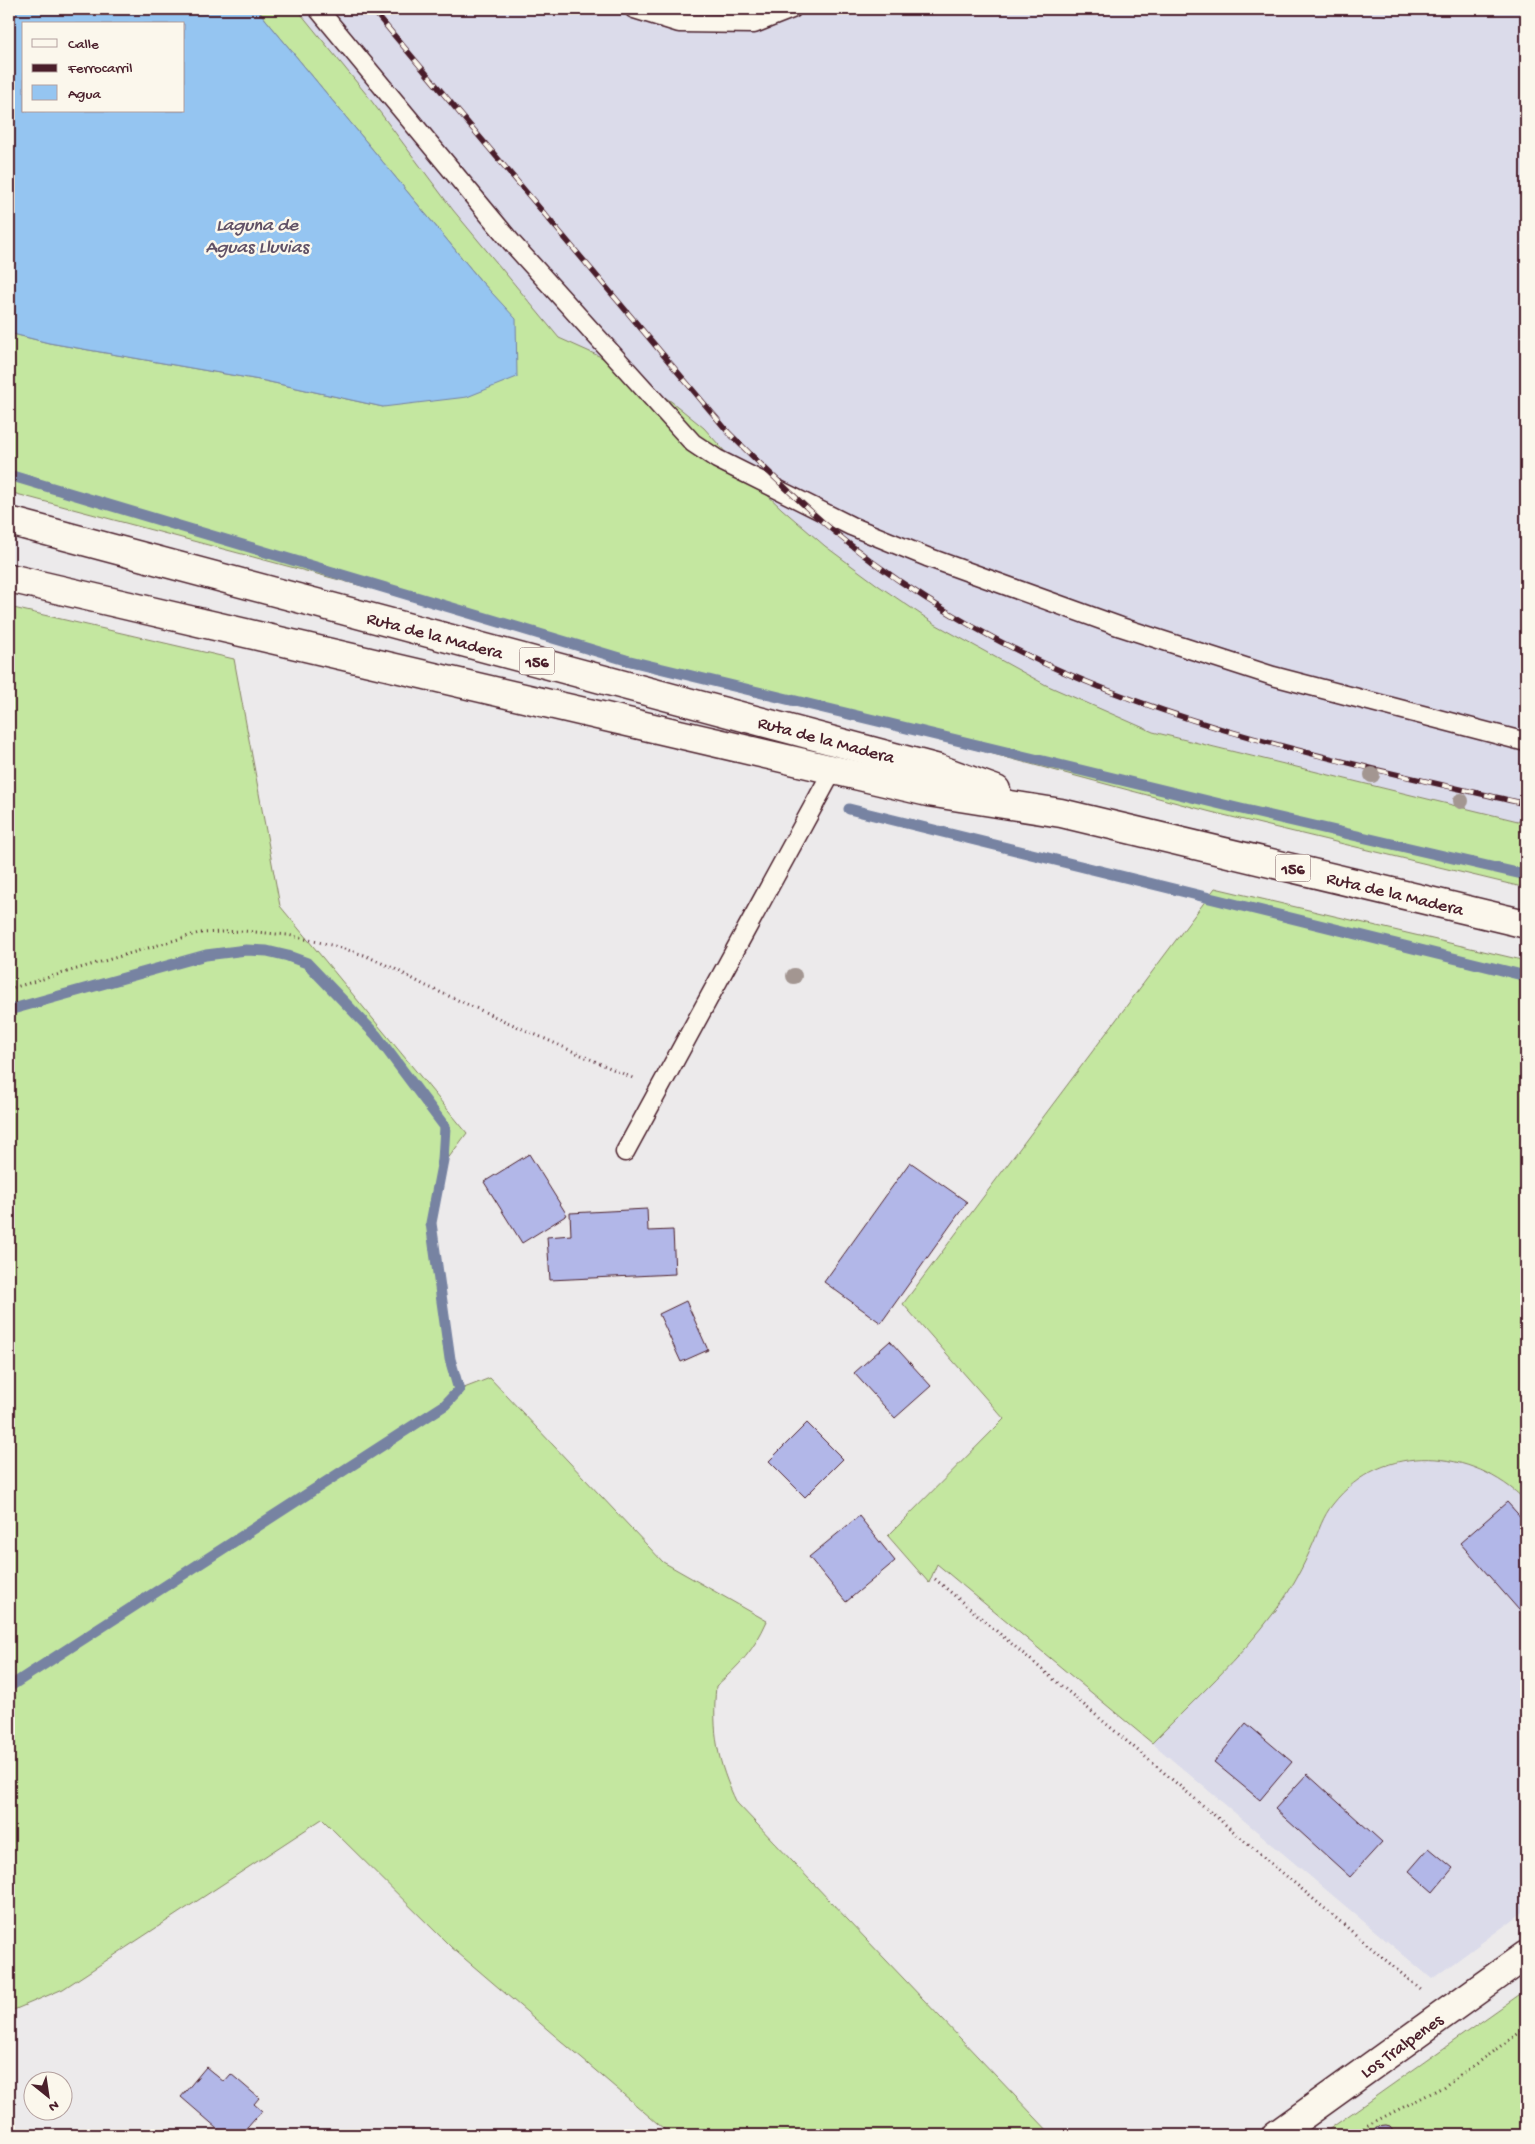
<svg xmlns="http://www.w3.org/2000/svg" width="1535" height="2144" font-family="'Gochi Hand',sans-serif">
  <style>
    .built { fill: #dbdbea; fill-rule: evenodd }
    .grass { fill: #c4e7a0; stroke: #878366 }
    .water { fill: #95c5f1; stroke: #7783a2; fill-rule: evenodd }
    .lines { fill: none; stroke-linecap: round; stroke-linejoin: round }
    .stream { stroke: #7783a2; stroke-width: 11 }
    .building { fill: #b2b7e8; stroke: #4a1f2b }
    .lane-casing { stroke: #4a1f2b; stroke-width: 21 }
    .street-casing { stroke: #4a1f2b; stroke-width: 31 }
    .highway-casing { stroke: #4a1f2b; stroke-width: 31 }
    .path { stroke: #4a1f2b; stroke-width: 3; stroke-dasharray: 1 4; stroke-linecap: butt }
    .lane { stroke: #fbf7ec; stroke-width: 18 }
    .street { stroke: #fbf7ec; stroke-width: 28 }
    .highway { stroke: #fbf7ec; stroke-width: 28 }
    .rail-casing { stroke: #4a1f2b; stroke-width: 5.5 }
    .rail { stroke: #fbf7ec; stroke-width: 4; stroke-dasharray: 11; stroke-linecap: butt }
    .tree { fill: #a39691 }
    .labels { text-anchor: middle; stroke-width: 5; stroke-linejoin: round; paint-order: stroke }
    .shield { fill: #fbf7ec; stroke: #7f6065; stroke-width: 1 }
    .shield-label { font-size: 16px; font-weight: bold; fill: #4a1f2b }
    .street-label { font-size: 18px; fill: #4a1f2b; stroke: #fbf7ec }
    .water-label { font-size: 19px; font-style: italic; fill: #605166; stroke: #fbf7ec }
  </style>
  <rect width="100%" height="100%" fill="#eceaeb"/>
  <filter id="ink" filterUnits="userSpaceOnUse"><feTurbulence type="fractalNoise" baseFrequency=".02" numOctaves="2"/><feDisplacementMap in="SourceGraphic" scale="10" xChannelSelector="R" yChannelSelector="G"/><feConvolveMatrix kernelMatrix="1 2 1 2 8 2 1 2 1" color-interpolation-filters="sRGB"/></filter>
  <g filter="url(#ink)">
    <path class="built" d="M9,9H1526V823L1016,698L9,443ZM24,24H184V111H24Z
      M1430,1459L1452,1460L1472,1466L1495,1476L1515,1490L1526,1501V1910L1432,1979L1152,1743L1254,1639L1313,1545L1321,1523L1333,1504L1348,1487L1367,1474L1387,1465L1410,1460Z"/>
    <path class="grass" d="M257,9H297L367,95L453,210L559,338L599,356L638,379L672,402L704,428L741,470L782,509L825,546L879,586L935,624L1046,685L1153,732L1526,823V888L1211,812L9,492V333L49,343L265,381L383,407L515,319L480,280Z
      M9,607L234,659L280,906L467,1133L441,1168L431,1223L450,1359L459,1390L490,1378L663,1562L767,1621C754,1650 740,1665 716,1686C712,1732 717,1762 737,1803L1052,2135H671L451,1947L322,1819L63,1989L9,2012Z
      M1215,888L1526,961V1501C1473,1448 1383,1440 1333,1504C1323,1516 1319,1530 1313,1544C1303,1567 1291,1590 1276,1610C1240,1659 1194,1700 1152,1743L937,1564L929,1583L888,1536L1004,1419L903,1304Z
      M1526,1990V2135H1321Z"/>
    <path class="water" d="M9,9H257L480,280L516,319L517,377L467,397L383,407L265,381L49,343L9,333ZM24,24H184V111H24Z"/>
    <g class="lines">
      <path class="stream" d="M9,475L626,660L1241,809L1526,875
        M849,809L1526,976
        M9,1010L206,955L246,950L267,951L288,956L307,963L376,1035L445,1127L443,1160L431,1223L450,1359L459,1390L445,1405L9,1687"/>
    </g>
    <path class="building" d="M529,1154L567,1215L522,1243L484,1182Z
      M910,1162L967,1202L881,1323L824,1282Z
      M647,1209L648,1231L673,1230L675,1274L550,1280L547,1237L571,1235L570,1213Z
      M686,1301L708,1350L681,1362L659,1314Z
      M890,1341L931,1386L895,1418L854,1373Z
      M807,1423L843,1459L805,1497L769,1461Z
      M1507,1502L1526,1523V1618L1460,1543Z
      M859,1516L895,1561L846,1602L809,1557Z
      M1246,1723L1292,1762L1260,1800L1214,1762Z
      M1307,1774L1382,1842L1350,1877L1275,1809Z
      M1429,1848L1453,1868L1433,1892L1409,1871Z
      M206,2067L224,2082L231,2074L259,2098L254,2104L262,2111L241,2135H225L181,2097Z
      M1386,2126L1390,2127L1396,2135H1370L1376,2127Z"/>
    <g class="lines">
      <defs>
        <path id="lane" d="M318,9L512,243L693,443L717,459L851,526L927,557L1121,627L1273,676L1526,742
          M634,9L679,23L754,24L792,9
          M625,1152L833,770"/>
        <g id="street">
          <path id="s1" d="M1276,2135L1526,1955"/>
        </g>
        <g id="highway">
          <path id="s2" d="M9,521L939,769L996,790"/>
          <path id="s3" d="M9,578L928,792L1061,813L1526,924"/>
        </g>
      </defs>
      <use href="#lane" class="lane-casing"/>
      <use href="#street" class="street-casing"/>
      <use href="#highway" class="highway-casing"/>
      <path class="path" d="M9,989L199,933L244,931L288,935L331,945L364,955L395,969L424,985L635,1079
        M935,1579L1421,1990
        M1356,2135L1366,2126L1443,2087L1526,2028"/>
      <use href="#lane" class="lane"/>
      <use href="#street" class="street"/>
      <use href="#highway" class="highway"/>
      <defs>
        <path id="rail" d="M372,9L729,433C760,464 791,494 824,523C886,577 965,626 1039,661C1194,733 1361,766 1526,804"/>
      </defs>
      <use href="#rail" class="rail-casing"/>
      <use href="#rail" class="rail"/>
    </g>
    <g class="tree">
      <circle cx="1372" cy="775" r="8"/>
      <circle cx="1461" cy="801" r="8"/>
      <circle cx="794" cy="976" r="8"/>
    </g>
  </g>
  <g class="labels">
    <g class="shield">
      <rect x="519.5" y="647.5" width="35" height="27" rx="4"/>
      <rect x="1275.5" y="854.5" width="35" height="27" rx="4"/>
    </g>
    <g class="shield-label">
      <text x="537" y="667">156</text>
      <text x="1293" y="874">156</text>
    </g>
    <g class="street-label">
      <text dy="6" stroke="none"><textPath href="#s2" startOffset="441">Ruta de la Madera</textPath></text>
      <text dy="6" stroke="none"><textPath href="#s2" startOffset="846">Ruta de la Madera</textPath></text>
      <text dy="6" stroke="none"><textPath href="#s3" startOffset="1422">Ruta de la Madera</textPath></text>
      <text dy="6" stroke="none"><textPath href="#s1" startOffset="154">Los Tralpenes</textPath></text>
    </g>
    <g class="water-label">
      <text x="257" y="230">Laguna de<tspan x="257" dy="22">Aguas Lluvias</tspan></text>
    </g>
  </g>
  <rect width="1535" height="2144" fill="none" stroke="#fbf7ec" stroke-width="30"/>
  <rect x="15" y="15" width="1505" height="2114" fill="none" stroke="#4a1f2b" stroke-width="2" filter="url(#ink)"/>
  <rect x="22" y="22" width="162" height="90" fill="#fbf7ec" stroke="#b4a19f"/>
  <rect x="32" y="39" width="25" height="8" fill="#fbf7ec" stroke="#b4a19f"/>
  <text x="68" y="48" font-size="15" fill="#4a1f2b">Calle</text>
  <rect x="32" y="64" width="25" height="8" fill="#4a1f2b" stroke="#b4a19f"/>
  <text x="68" y="72" font-size="15" fill="#4a1f2b">Ferrocarril</text>
  <rect x="32" y="85" width="25" height="15" fill="#95c5f1" stroke="#b4a19f"/>
  <text x="68" y="98" font-size="15" fill="#4a1f2b">Agua</text>
  <g transform="translate(48 2096) rotate(150)"><circle r="24" fill="#fbf7ec" stroke="#b4a19f"/>
  <path d="M0-4L9 19L0 12L-9 19Z" fill="#4a1f2b"/>
  <text y="-8" font-size="14" font-weight="bold" text-anchor="middle" fill="#4a1f2b">N</text>
  </g>
</svg>
